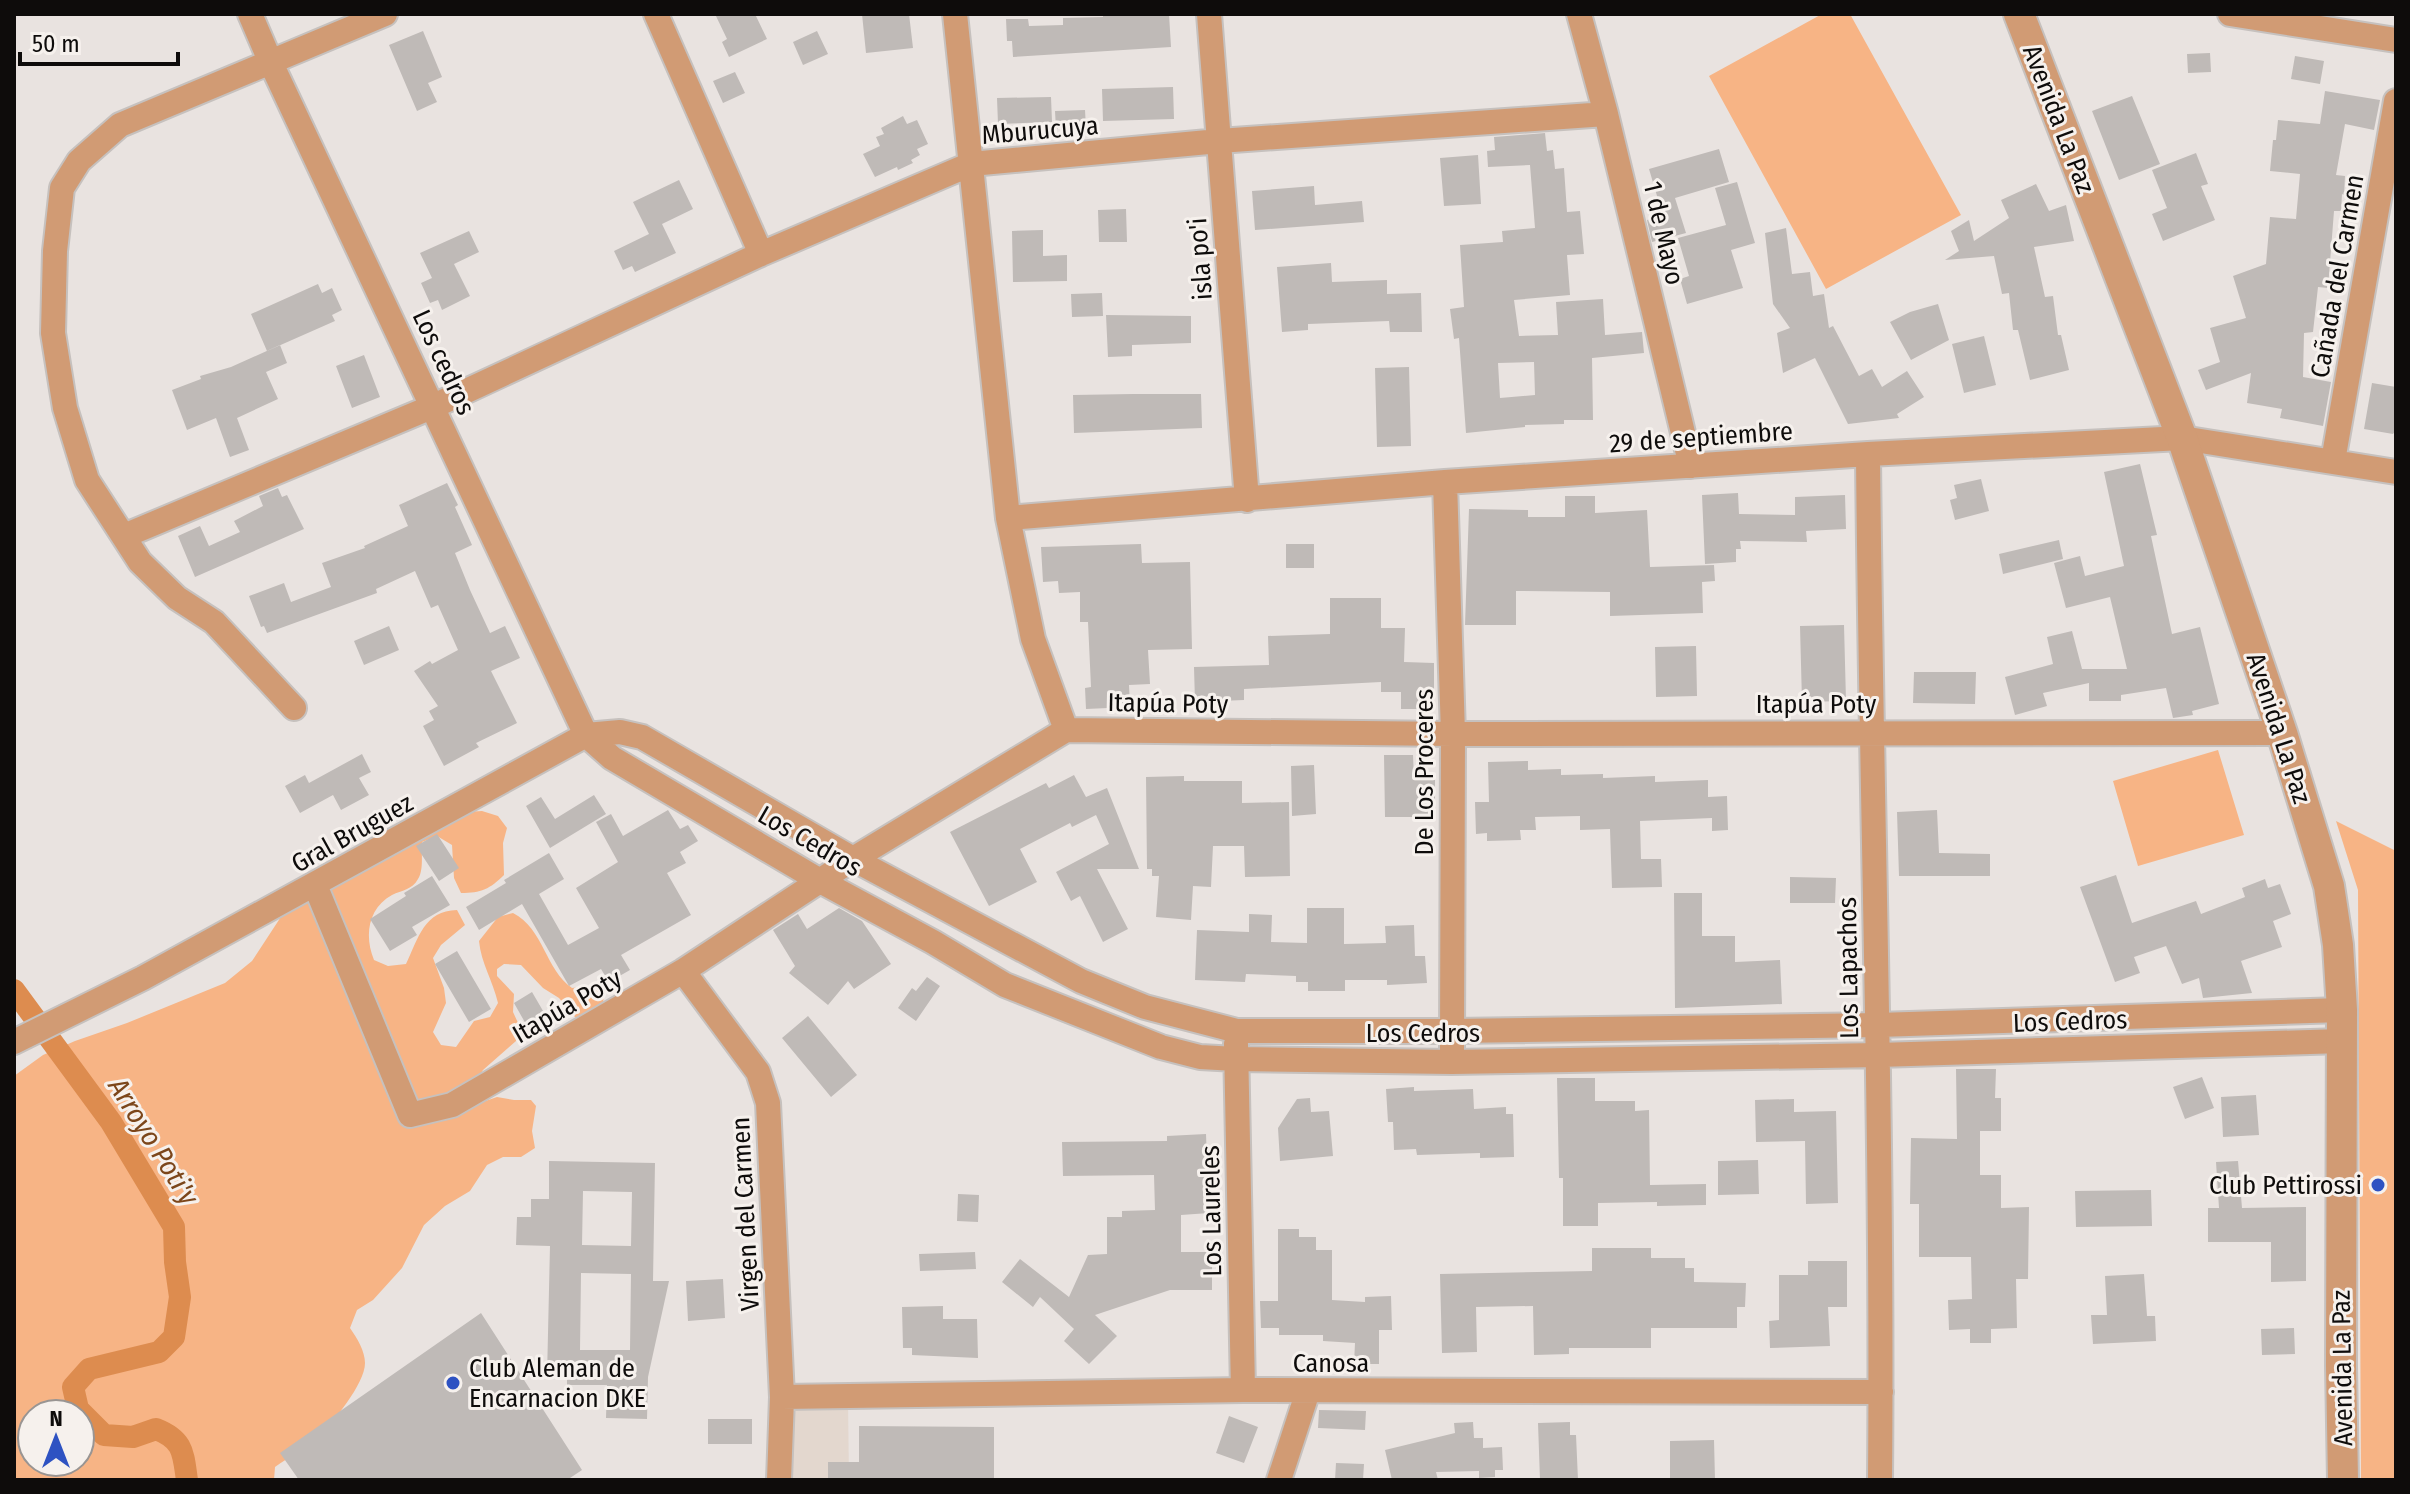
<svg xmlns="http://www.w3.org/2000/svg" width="2410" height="1494" font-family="'Fira Sans Condensed',sans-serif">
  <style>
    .built { fill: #e3d7ce }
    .green { fill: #f7b485; fill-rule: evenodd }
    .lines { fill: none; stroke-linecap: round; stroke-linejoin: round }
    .canal { stroke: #dd8c4f; stroke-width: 22 }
    .building { fill: #bfbab7; fill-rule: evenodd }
    .minor-casing { stroke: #c6c1be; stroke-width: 28 }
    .tertiary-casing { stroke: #c6c1be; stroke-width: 34 }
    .minor { stroke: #d19b74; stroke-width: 24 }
    .tertiary { stroke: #d19b74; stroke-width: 30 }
    .poi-dot { fill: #2e52c2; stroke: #f6f1ed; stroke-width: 3 }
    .labels { text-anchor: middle; stroke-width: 6; stroke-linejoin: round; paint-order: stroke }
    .street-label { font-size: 26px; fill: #0e0c0b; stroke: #f6f1ed }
    .poi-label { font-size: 26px; fill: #0e0c0b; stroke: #f6f1ed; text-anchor: end }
    .water-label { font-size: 28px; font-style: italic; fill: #7c461a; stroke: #f6f1ed }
  </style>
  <rect width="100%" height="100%" fill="#e9e3e0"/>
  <path class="built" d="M848,1399L849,1480H781V1400Z"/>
  <path class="green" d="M1822,14H1850L1961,215L1826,289L1709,76Z
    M2218,750L2244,835L2138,866L2113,781Z
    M482,811L498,816L507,828L503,843L504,875C490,889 481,893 461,893L454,878L452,845L437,836L422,842C421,853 424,870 418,879C412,890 402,890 392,895C368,908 364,936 374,960L388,966L406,964C419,937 424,911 457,910L465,925L441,945L433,958L444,988L446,1003L433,1032L441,1045L456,1047L474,1021L490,1017L498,1003C493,981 481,963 479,941L498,917L513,913C544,929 545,969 572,988L597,985L604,989L603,1006L584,1020L575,1017L559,998L543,988L521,965L504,964L497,969V976L514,994L513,1012L519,1025L520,1034L516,1041L483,1070L474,1085L471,1106L497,1097L514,1100H531L536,1106L532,1131L535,1148L521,1157H503L487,1165L470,1191L445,1206L424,1225L402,1268L373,1300L357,1310L350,1328C357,1338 365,1351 365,1363C365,1384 332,1424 317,1437C305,1448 289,1457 275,1467L274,1480H14V1076L43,1055L75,1041L127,1023L225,983L252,961L290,903L451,813ZM32,1414H80V1462H32Z
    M2336,821L2396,851V1480H2361L2358,890Z"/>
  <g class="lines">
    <path class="canal" d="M14,990L111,1122L174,1227L175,1262L180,1297L174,1337L159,1352L89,1369L73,1387L78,1409L104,1435L133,1437L156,1429C184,1440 183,1453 187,1480"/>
  </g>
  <path class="building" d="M715,14H755L767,39L729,57L722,42L727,39Z
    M862,14H909L913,48L866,53Z
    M1103,14H1169L1171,47L1013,57L1012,41H1007L1006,19H1028L1029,26L1063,25V18L1103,17Z
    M423,31L442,77L428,83L437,102L417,111L389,45Z
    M817,31L828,54L803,65L793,42Z
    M2210,53L2211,72L2188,73L2187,54Z
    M2295,56L2324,61L2320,84L2291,79Z
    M735,72L745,93L723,103L713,81Z
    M1173,87L1174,119L1103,121L1102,89Z
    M2325,91L2380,100L2374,130L2345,124L2336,175L2345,176L2344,195L2342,194L2341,211H2334L2328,288L2318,287L2313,332L2304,333L2303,377L2331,382L2323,426L2280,418L2282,409L2247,403L2251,373L2206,390L2198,370L2220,362L2210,328L2246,318L2233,276L2266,264L2270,217L2296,219L2300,174L2270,171L2273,140H2276L2278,120L2320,124Z
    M2132,96L2160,164L2119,180L2092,111Z
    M1051,97L1052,122L998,124L997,98Z
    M1085,110L1086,128L1056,129L1055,111Z
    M903,116L907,124L917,120L928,144L917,149L920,155L911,160L913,163L898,170L897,167L875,177L863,154L880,146L876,137L884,134L881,128Z
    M1545,133L1547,151L1553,150L1555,169L1564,168L1567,212L1580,211L1584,254L1567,255L1570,295L1514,300L1519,336L1558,335L1556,302L1603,299L1605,335L1642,332L1644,353L1592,358L1593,420H1564V424L1525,425V427L1466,433L1459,338L1454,339L1450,309L1464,307L1460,245L1503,242L1502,231L1535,228L1530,165L1488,167L1487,151L1495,150L1494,137ZM1534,362L1535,395L1500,398L1498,363Z
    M1719,149L1729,182L1675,198L1686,233L1652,242L1647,220L1663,216L1649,169Z
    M2196,153L2208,184L2201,186L2215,220L2163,241L2152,214L2167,208L2152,170Z
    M1478,155L1481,204L1444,206L1440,158Z
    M679,180L693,209L662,224L676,253L635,272L632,266L623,270L614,251L649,234L633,202Z
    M1737,182L1755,243L1731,250L1743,288L1687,304L1680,279L1689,276L1678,238L1726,225L1715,188Z
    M2036,184L2049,211L2066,205L2074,241L2034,247L2045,297L2053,296L2058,335H2061L2069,370L2030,380L2018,330H2013L2009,293L2002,294L1994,256L1945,260L1959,251L1951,231L1969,220L1974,241L2009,218L2001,200Z
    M1314,186L1315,205L1362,201L1364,222L1255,230L1252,191Z
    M1126,209L1127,242H1099L1098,210Z
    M1786,228L1792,274L1810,272L1813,296L1824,294L1829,328L1833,326L1859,376L1872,369L1882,387L1907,371L1924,397L1897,414L1899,418L1848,424L1815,358L1783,373L1777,333L1790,328L1773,304L1765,233Z
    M1043,230V256L1067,255V281L1013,282L1012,231Z
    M469,231L479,252L454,264L470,296L442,310L438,300L430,303L421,283L432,278L420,253Z
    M1331,263L1332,282L1387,280V294L1421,293L1422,332H1390L1389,321L1308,324V330L1282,332L1277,267Z
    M318,284L322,293L332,288L342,310L332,315L335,321L267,351L251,314Z
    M1102,293L1103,316L1072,317L1071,294Z
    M1938,304L1949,340L1911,360L1890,322L1910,312Z
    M1106,315L1191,316V343L1132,345V356L1108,357Z
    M1984,336L1996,385L1964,393L1952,344Z
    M280,345L287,363L266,372L278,399L237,418L249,450L230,457L216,418L187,430L172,390L201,379L200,376L231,367Z
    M364,355L380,397L352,408L336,366Z
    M1409,367L1411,446L1377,447L1375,368Z
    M2372,383L2396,387V430L2393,434L2364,429Z
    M1133,394H1201L1202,428L1074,433L1073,395Z
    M2140,464L2157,535L2151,536L2172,634L2200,627L2219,704L2192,711L2193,715L2173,718L2166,688L2121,695V701H2089V683L2043,693L2047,706L2015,715L2005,677L2053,664L2047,637L2072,631L2082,669H2127L2110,597L2066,608L2054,563L2080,556L2085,576L2124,566L2104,472Z
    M1981,479L1989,511L1955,520L1950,500L1957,498L1954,485Z
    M447,483L458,505L455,507L472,545L455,553L470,590L490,633L505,626L520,658L491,671L517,723L476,743L479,747L444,766L423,726L434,720L429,711L438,706L414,671L430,661L432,664L458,650L438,605L431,608L415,571L376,589L377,593L267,633L264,626L261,627L249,596L284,583L291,602L331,587L322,563L365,548L364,546L408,526L399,505Z
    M278,488L282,497L287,495L304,529L195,577L178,536L200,526L209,546L240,532L234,521L263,506L259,496Z
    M1738,493L1739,514L1795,515V497L1845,495L1846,529L1806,531L1807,542L1740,541L1741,549H1736V562L1705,564L1702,495Z
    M1565,496H1595V513L1647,510L1650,567L1714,565L1715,581L1702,582L1703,613L1610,616V592L1516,591V625H1465L1469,509L1528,510V517H1565Z
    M2059,540L2063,559L2003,574L1999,554Z
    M1141,544L1142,563L1190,562L1192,649L1148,650L1150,684L1129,685L1130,707L1086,709L1085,688L1091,687L1088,622H1080V592L1059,593L1058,581L1043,582L1041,547Z
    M1286,544H1314V568H1286Z
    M1330,598H1381V628H1405L1404,662L1434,663V691H1425V709H1401V692H1381V682L1244,689V700L1195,702L1194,667L1269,665L1268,636L1330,634Z
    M1844,625L1846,701L1802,702L1800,626Z
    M389,626L399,650L364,665L354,641Z
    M1696,646L1697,696L1656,697L1655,647Z
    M1914,672H1976L1975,704L1913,703Z
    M362,754L371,772L359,778L369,795L341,810L333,795L300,813L285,786L305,775L309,783Z
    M1384,755H1413L1414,779H1435V817H1385Z
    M1528,761V770L1561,769V775L1603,774V778L1655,776V782L1708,780V797L1727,796L1728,830L1712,831V818L1640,821L1641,859H1661L1662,887L1612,888L1610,829L1580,830V816L1535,817L1536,830H1520L1521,840L1487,841V833L1476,834L1475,802H1489L1488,762Z
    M1314,765L1316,814L1292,816L1291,766Z
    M1074,775L1086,797L1107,788L1139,869H1097L1128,929L1103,942L1080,896L1071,901L1056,872L1109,844L1096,815L1072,827L1070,823L1020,849L1037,882L989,906L950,832L1046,783L1049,788Z
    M1184,776V781H1242V803L1289,802L1290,876L1245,877L1244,846H1213L1211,887L1193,886L1191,920L1156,917L1159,876H1152V869H1147L1146,777Z
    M594,795L606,814L550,848L526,806L541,797L555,819Z
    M668,810L680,829L688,825L698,841L680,852L686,863L667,873L691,915L621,955L630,970L609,982L601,969L569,986L522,904L479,930L466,907L506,883L504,880L549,853L564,879L539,894L568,945L599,928L576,888L618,862L596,822L611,814L623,836Z
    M1937,810L1939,853L1990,854V876H1899L1897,812Z
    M437,834L459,868L439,881L416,846Z
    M2116,875L2132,923L2196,901L2201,914L2245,897L2242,888L2265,879L2268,888L2280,884L2291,914L2273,921L2282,947L2241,961L2252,993L2203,998L2199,978L2182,984L2166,946L2134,957L2140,973L2115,982L2080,887Z
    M432,876L450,905L412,927L417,935L390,951L370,919L406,896L404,893Z
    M1790,877L1836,878L1835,903H1790Z
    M1674,893H1702V936H1735V962L1780,960L1782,1004L1675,1008Z
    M839,908L862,921L891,964L854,989L848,981L828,1005L789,973L795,966L773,930L798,914L807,929Z
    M1307,908H1344V944L1386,943L1385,926L1414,925L1415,956H1425L1427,983L1387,985V980H1345V991H1308V982H1296V976L1246,974L1245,982L1195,980L1197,930L1249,932V914L1272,915L1271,942L1307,943Z
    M457,951L491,1009L469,1022L435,964Z
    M927,977L940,986L916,1021L898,1008L912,988L916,991Z
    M532,992L546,1016L527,1026L514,1003Z
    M808,1016L857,1075L831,1097L782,1038Z
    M1956,1069H1996L1995,1098H2001V1131H1980V1175H2001V1208L2029,1207L2028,1279H2016L2017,1328L1991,1329V1343H1970V1329L1949,1330L1948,1300L1972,1299L1971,1257H1919V1204H1910L1911,1138L1957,1139Z
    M2202,1077L2214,1108L2185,1119L2173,1087Z
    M1557,1078H1595V1101H1635V1111L1649,1110L1650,1185L1706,1184V1205L1657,1206V1202L1598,1203V1226H1563V1178H1559Z
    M1414,1087V1091L1473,1089L1474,1109L1506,1107V1114H1513L1514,1157L1480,1158V1153L1417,1155L1416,1149L1394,1150L1393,1122H1388L1386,1089Z
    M2256,1095L2259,1135L2223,1137L2221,1097Z
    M1310,1098L1311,1112L1329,1111L1333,1156L1280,1161L1278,1128L1297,1099Z
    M1794,1099V1112L1836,1111L1838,1203L1806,1204L1805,1141L1756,1142L1755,1100Z
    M1206,1134L1209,1213L1181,1215V1252H1212V1290H1170L1095,1315L1117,1336L1089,1364L1064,1341L1074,1329L1040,1297L1033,1307L1002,1282L1020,1259L1069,1297L1088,1255L1107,1254V1217H1122V1211L1155,1210L1154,1175L1063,1176L1062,1142L1167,1141V1136Z
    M1758,1160L1759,1194L1718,1195V1161Z
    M549,1161L655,1163L653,1281H669L648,1377L647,1419L606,1418L607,1385H567V1377H547L550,1246L516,1245L517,1217H531V1199H549ZM583,1191L632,1192L631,1246L582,1245ZM581,1273L631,1274L630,1350H580Z
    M2238,1161L2242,1208L2306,1207V1281L2271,1282V1242H2208V1208H2219L2216,1162Z
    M2151,1190L2152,1226L2076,1227L2075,1191Z
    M958,1194L979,1195L978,1222L957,1221Z
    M1278,1229H1299V1237H1316V1250H1332V1300L1365,1302V1297L1391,1296L1392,1330H1379V1364H1354L1355,1343L1323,1341V1335H1279V1328H1261L1260,1301H1278Z
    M1592,1248H1651V1258H1685V1268H1694V1282L1746,1283L1745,1307H1737V1328H1651V1348H1569V1354L1534,1355L1533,1306L1476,1307L1477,1352L1442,1353L1440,1274L1592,1271Z
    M975,1252L976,1269L920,1271L919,1254Z
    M1808,1261H1847V1307H1828L1830,1346L1770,1348L1769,1321L1779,1320V1275H1808Z
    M2144,1274L2147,1316H2155L2156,1341L2093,1344L2091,1315H2107L2105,1276Z
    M723,1279L725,1318L688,1321L686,1281Z
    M943,1306V1319H977L978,1358L912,1355V1348H903L902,1307Z
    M481,1313L582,1470L567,1480H299L280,1453Z
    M2294,1328L2295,1354L2262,1355L2261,1329Z
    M1319,1410L1366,1411L1365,1430L1318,1428Z
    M1229,1416L1258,1427L1244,1463L1216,1453Z
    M708,1419H752V1444H708Z
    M1473,1422L1474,1438H1483V1448L1502,1447L1503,1470H1495V1477L1479,1478V1471L1436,1472L1438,1480H1392L1385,1450L1455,1433L1454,1423Z
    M1570,1422V1435H1576L1578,1480H1540L1538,1423Z
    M859,1426L994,1427V1480H828V1462H859Z
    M1714,1440L1715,1480H1670V1441Z
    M1336,1463L1364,1464L1363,1480H1335Z"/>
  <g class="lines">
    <defs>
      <path id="minor" d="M250,14L271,63L586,735L612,758L822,882L933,942L1005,985L1161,1047L1200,1057L1236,1059L1452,1062L1878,1055L2342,1041
        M656,14L761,254
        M955,14L1008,518L1033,639L1066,730
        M1209,14L1247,500
        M1579,14L1606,114L1691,466
        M2230,14L2396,40
        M1868,454C1871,796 1883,1138 1880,1480
        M2333,461L2396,101
        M1445,482L1453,734L1452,1048
        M1008,518L1445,482L1868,454L2182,438L2396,472
        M124,536L434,406L761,254L971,164L1219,141L1606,114
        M294,708L214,622L177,598L140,562L87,480L65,408L53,333L55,251L62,188L79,161L120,125L385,14
        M315,885L410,1115L452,1105L683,971L853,859L1066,730L1453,734L2282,733
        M683,971L758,1072L768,1103L782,1397L779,1480
        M14,1042L143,978L586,735L620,732L642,737L853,859L1081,981L1145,1007L1237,1031H1452L1878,1025L2342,1010
        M1236,1044L1243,1390
        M782,1397L1243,1390L1881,1392
        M1279,1480L1308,1391"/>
      <path id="tertiary" d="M2019,14L2182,438L2282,733L2329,886L2338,945L2342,1010L2341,1366L2343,1480"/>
    </defs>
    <use href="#minor" class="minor-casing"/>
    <use href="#tertiary" class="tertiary-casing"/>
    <use href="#minor" class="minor"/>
    <use href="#tertiary" class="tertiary"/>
  </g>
  <g class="poi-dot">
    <circle cx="2378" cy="1185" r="8"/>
    <circle cx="453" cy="1383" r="8"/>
  </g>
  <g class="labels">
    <g class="street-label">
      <text transform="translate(2059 119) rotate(69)" y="9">Avenida La Paz</text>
      <text transform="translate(1040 130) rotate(-5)" y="9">Mburucuya</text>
      <text transform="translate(1664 233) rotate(77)" y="9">1 de Mayo</text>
      <text transform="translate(1200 259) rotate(-94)" y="9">isla po'i</text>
      <text transform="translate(2337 276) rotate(-80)" y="9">Cañada del Carmen</text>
      <text transform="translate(444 362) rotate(65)" y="9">Los cedros</text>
      <text transform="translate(1701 437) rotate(-4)" y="9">29 de septiembre</text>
      <text transform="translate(1168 703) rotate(1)" y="9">Itapúa Poty</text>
      <text x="1816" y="713">Itapúa Poty</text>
      <text transform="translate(2279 728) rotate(72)" y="9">Avenida La Paz</text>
      <text transform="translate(1424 772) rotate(-90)" y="9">De Los Proceres</text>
      <text transform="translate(352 833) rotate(-29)" y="9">Gral Bruguez</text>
      <text transform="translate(810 841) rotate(30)" y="9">Los Cedros</text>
      <text transform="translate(1848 968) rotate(-91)" y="9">Los Lapachos</text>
      <text transform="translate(567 1006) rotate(-30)" y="9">Itapúa Poty</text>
      <text transform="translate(2070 1021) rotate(-2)" y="9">Los Cedros</text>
      <text x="1423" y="1042">Los Cedros</text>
      <text transform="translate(1211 1211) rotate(-91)" y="9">Los Laureles</text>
      <text transform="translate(745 1214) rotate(-93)" y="9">Virgen del Carmen</text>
      <text x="1331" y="1372">Canosa</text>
      <text transform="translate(2342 1368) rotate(-91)" y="9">Avenida La Paz</text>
    </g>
    <g class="poi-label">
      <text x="2362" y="1194">Club Pettirossi</text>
      <text x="469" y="1377" text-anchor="start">Club Aleman de<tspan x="469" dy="30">Encarnacion DKE</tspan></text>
    </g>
    <g class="water-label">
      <text transform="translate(154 1141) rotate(58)" y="10">Arroyo Poti'y</text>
    </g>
  </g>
  <rect width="2410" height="1494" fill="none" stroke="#0e0c0b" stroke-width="32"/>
  <g transform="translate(56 1438)"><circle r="38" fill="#f6f1ed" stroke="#999593" stroke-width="2"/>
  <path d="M0-6L14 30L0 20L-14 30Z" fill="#2e52c2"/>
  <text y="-12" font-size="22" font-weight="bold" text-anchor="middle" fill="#0e0c0b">N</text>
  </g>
  <path d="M20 52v12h158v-12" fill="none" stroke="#0e0c0b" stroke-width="4"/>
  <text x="32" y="52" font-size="24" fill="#0e0c0b" stroke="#f6f1ed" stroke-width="6" paint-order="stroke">50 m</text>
</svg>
